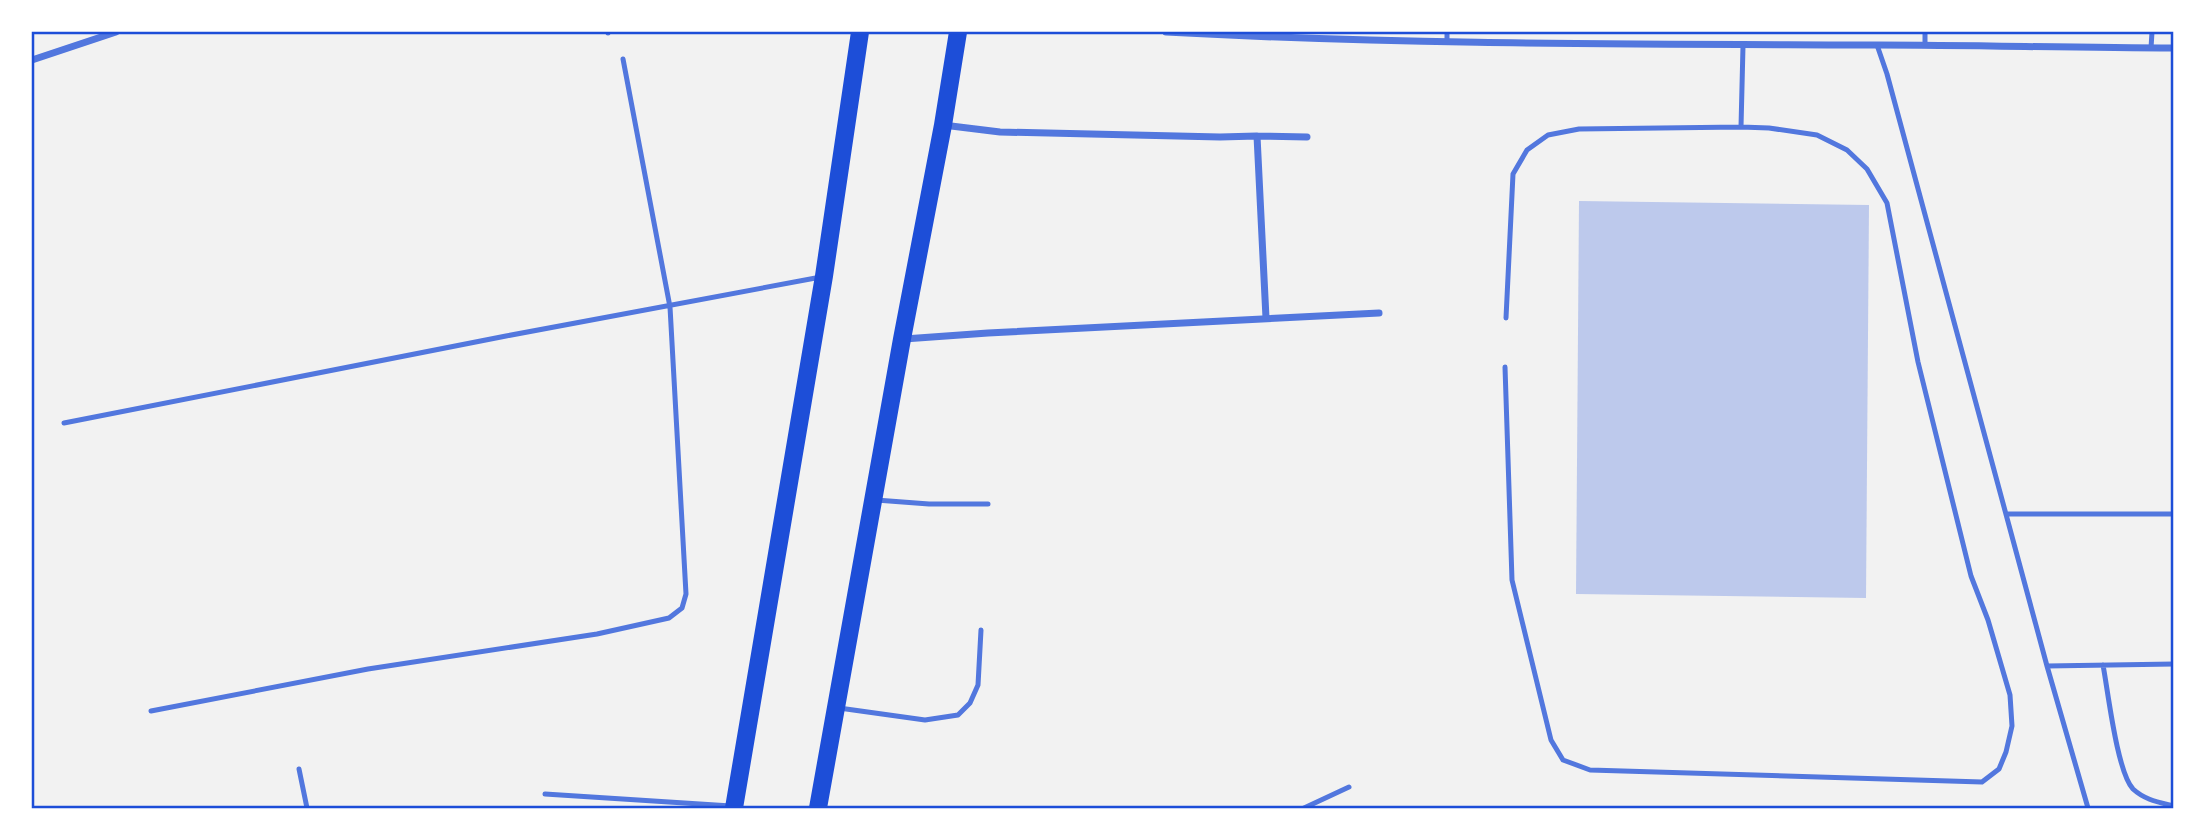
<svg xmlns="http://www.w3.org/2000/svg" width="2205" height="840" font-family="Quicksand,sans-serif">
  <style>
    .building { fill: #bdc9ec }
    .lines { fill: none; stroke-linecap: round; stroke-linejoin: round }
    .service { stroke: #5277de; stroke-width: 5 }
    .minor { stroke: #5277de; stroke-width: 7 }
    .primary { stroke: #1d4ed8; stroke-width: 18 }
    .neatline { fill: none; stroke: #1d4ed8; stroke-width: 2.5 }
  </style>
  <rect width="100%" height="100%" fill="#f2f2f2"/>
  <path class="building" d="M1579,201L1869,205L1866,598L1576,594Z"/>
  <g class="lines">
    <path class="service" d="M608,32V33
      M1447,42V32
      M1877,45L1887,74L2047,666L2088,808
      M1925,45V32
      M2151,48L2152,32
      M1741,127L1743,46
      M1505,367L1512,580L1551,740L1563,760L1590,770L1982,782L1999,769L2006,752L2012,726L2010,695L1988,620L1971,576L1918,362L1887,203L1867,169L1847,150L1817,135L1769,128L1741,127L1579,129L1548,135L1527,150L1513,174L1506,318
      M64,423L506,336L821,277
      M876,500L929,504H988
      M2006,514H2174
      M2103,665C2108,691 2117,772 2133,789C2145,800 2158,802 2174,806
      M2047,666L2174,664
      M839,708L925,720L958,715L970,703L978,685L981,630
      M151,711L368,669L597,634L669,618L682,608L686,594L670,307L623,59
      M299,769L307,808
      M545,794L731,806
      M1304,808L1349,787"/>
    <path class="minor" d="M1166,32C1403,45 1640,44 1877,45C1976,45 2075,48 2174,48
      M32,60L116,32
      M943,125L1000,132L1220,137L1257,136L1266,318
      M1257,136L1307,137
      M904,339L988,333L1379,313"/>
    <path class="primary" d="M734,808L824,276L860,32
      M818,808L902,339L943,125L958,32"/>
  </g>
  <rect width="2205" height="840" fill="none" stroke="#ffffff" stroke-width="66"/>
  <rect x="33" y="33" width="2139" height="774" class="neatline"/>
</svg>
